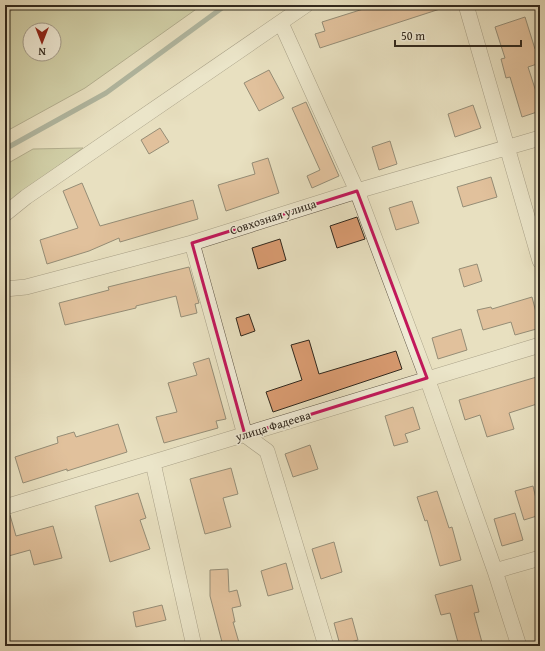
<svg xmlns="http://www.w3.org/2000/svg" width="545" height="651" font-family="'Gentium Book Plus',serif">
  <style>
    .green { fill: #bac190; stroke: #767456; fill-rule: evenodd }
    .lines { fill: none; stroke-linecap: round; stroke-linejoin: round }
    .stream { stroke: #6e8175; stroke-width: 5 }
    .building { fill: #d99b71; stroke: #31281d }
    .street-casing { stroke: #5f5646; stroke-width: 16 }
    .street { stroke: #f0ebd6; stroke-width: 15 }
    .marked { fill: none; stroke: #c2185b; stroke-width: 3; stroke-linejoin: round }
    .labels { text-anchor: middle; stroke-width: 3; stroke-linejoin: round; paint-order: stroke }
    .street-label { font-size: 12px; fill: #31281d; stroke: #f0ebd6 }
  </style>
  <rect width="100%" height="100%" fill="#e8e0c0"/>
  <filter id="stains"><feTurbulence type="fractalNoise" baseFrequency=".005" numOctaves="4"/><feColorMatrix values="0 0 0 0 .2 0 0 0 0 .09 0 0 0 0 .02 0 0 0 .5 -.17"/></filter>
  <radialGradient id="worn" r=".72"><stop offset=".6" stop-color="#630" stop-opacity="0"/><stop offset="1" stop-color="#630" stop-opacity=".3"/></radialGradient>
  <path class="green" d="M19,5H202L85,88L5,132V15ZM30,30H54V54H30Z
    M83,148L5,205V165L33,149Z"/>
  <g class="lines">
    <path class="stream" d="M5,149L106,93L226,5"/>
  </g>
  <path class="building" d="M376,5H443V8L320,48L315,34L325,31L322,22Z
    M525,17L535,49L540,47V63L528,67L540,104V111L522,117L510,77L506,78L501,59L505,58L495,27Z
    M269,70L284,98L259,111L244,83Z
    M306,102L339,176L312,188L307,176L320,170L292,108Z
    M473,105L481,128L455,137L448,114Z
    M160,128L169,142L149,154L141,140Z
    M390,141L397,164L379,170L372,147Z
    M268,158L279,193L226,211L218,185L255,174L252,163Z
    M491,177L497,197L463,207L457,187Z
    M82,183L100,226L193,200L198,219L120,242L119,238L89,251L47,264L40,240L78,228L63,191Z
    M412,201L419,223L396,230L389,208Z
    M357,217L365,239L337,248L330,226Z
    M280,239L286,260L258,269L252,248Z
    M477,264L482,281L464,287L459,269Z
    M189,267L199,303L195,304L197,313L181,317L176,296L136,306V308L65,325L59,303L109,290L108,287Z
    M532,297L540,328L515,335L511,322L483,330L477,310L491,307L492,309Z
    M249,314L255,331L241,336L236,318Z
    M461,329L467,350L438,359L432,338Z
    M309,340L319,374L396,351L402,369L273,412L266,392L302,380L291,345Z
    M209,358L226,419L216,421L218,428L164,443L156,417L177,412L168,383L197,375L193,363Z
    M540,376V403L509,413L514,429L487,437L480,415L465,420L459,400Z
    M413,407L420,429L405,434L408,442L394,446L385,416Z
    M118,424L127,452L67,471V469L23,483L15,457L58,443L57,437L74,432L76,437Z
    M310,445L318,469L293,477L285,454Z
    M231,468L238,494L223,498L231,527L205,534L190,479Z
    M533,486L540,515L524,520L515,491Z
    M437,491L449,528L452,527L461,560L440,566L427,520L425,521L417,497Z
    M138,493L146,518L140,520L150,549L110,562L95,506Z
    M515,513L523,540L502,546L494,519Z
    M10,515L16,536L53,526L62,558L34,565L30,550L5,557V516Z
    M334,542L342,572L321,579L312,549Z
    M286,563L293,589L268,596L261,571Z
    M228,569L229,592L237,590L241,606L232,608L235,622H233L240,646H223L210,596V570Z
    M472,585L479,612L474,613L483,646H459L450,613L441,615L435,595Z
    M162,605L166,620L136,627L133,612Z
    M352,618L358,640L340,645L334,623Z"/>
  <g class="lines">
    <defs>
      <path id="street" d="M466,5L540,261
        M281,23L357,191L427,378L495,571L519,646
        M5,214L26,197L306,5
        M192,243L245,435L267,451L326,646
        M5,289L26,287L192,243L357,191L540,138
        M153,463L194,646
        M5,507L540,345
        M495,571L540,558"/>
    </defs>
    <use href="#street" class="street-casing"/>
    <use href="#street" class="street"/>
  </g>
  <path d="M0 0H545V651H0ZM357,191L427,378L245,435L192,243Z" fill="#e8e0c0" fill-opacity=".55" fill-rule="evenodd"/>
  <path class="marked" d="M357,191L427,378L245,435L192,243Z"/>
  <g class="labels">
    <g class="street-label">
      <text transform="translate(273 217) rotate(-18)" y="4">Совхозная улица</text>
      <text transform="translate(273 426) rotate(-17)" y="4">улица Фадеева</text>
    </g>
  </g>
  <rect width="545" height="651" fill="none" stroke="#e8e0c0" stroke-width="20"/>
  <rect x="6" y="6" width="533" height="639" fill="none" stroke="#31281d" stroke-width="2"/>
  <rect x="10" y="10" width="525" height="631" fill="none" stroke="#31281d"/>
  <g transform="translate(42 42) rotate(180)"><circle r="19" fill="#f0ebd6" stroke="#a49d8c"/>
  <path d="M0-3L7 15L0 10L-7 15Z" fill="#8f2418"/>
  <text y="-6" font-size="11" font-weight="bold" text-anchor="middle" fill="#31281d">N</text>
  </g>
  <path d="M395 40v6h126v-6" fill="none" stroke="#31281d" stroke-width="2"/>
  <text x="401" y="40" font-size="12" fill="#31281d" stroke="#f0ebd6" stroke-width="3" paint-order="stroke">50 m</text>
  <rect width="100%" height="100%" filter="url(#stains)"/>
  <rect width="100%" height="100%" fill="url(#worn)"/>
</svg>
